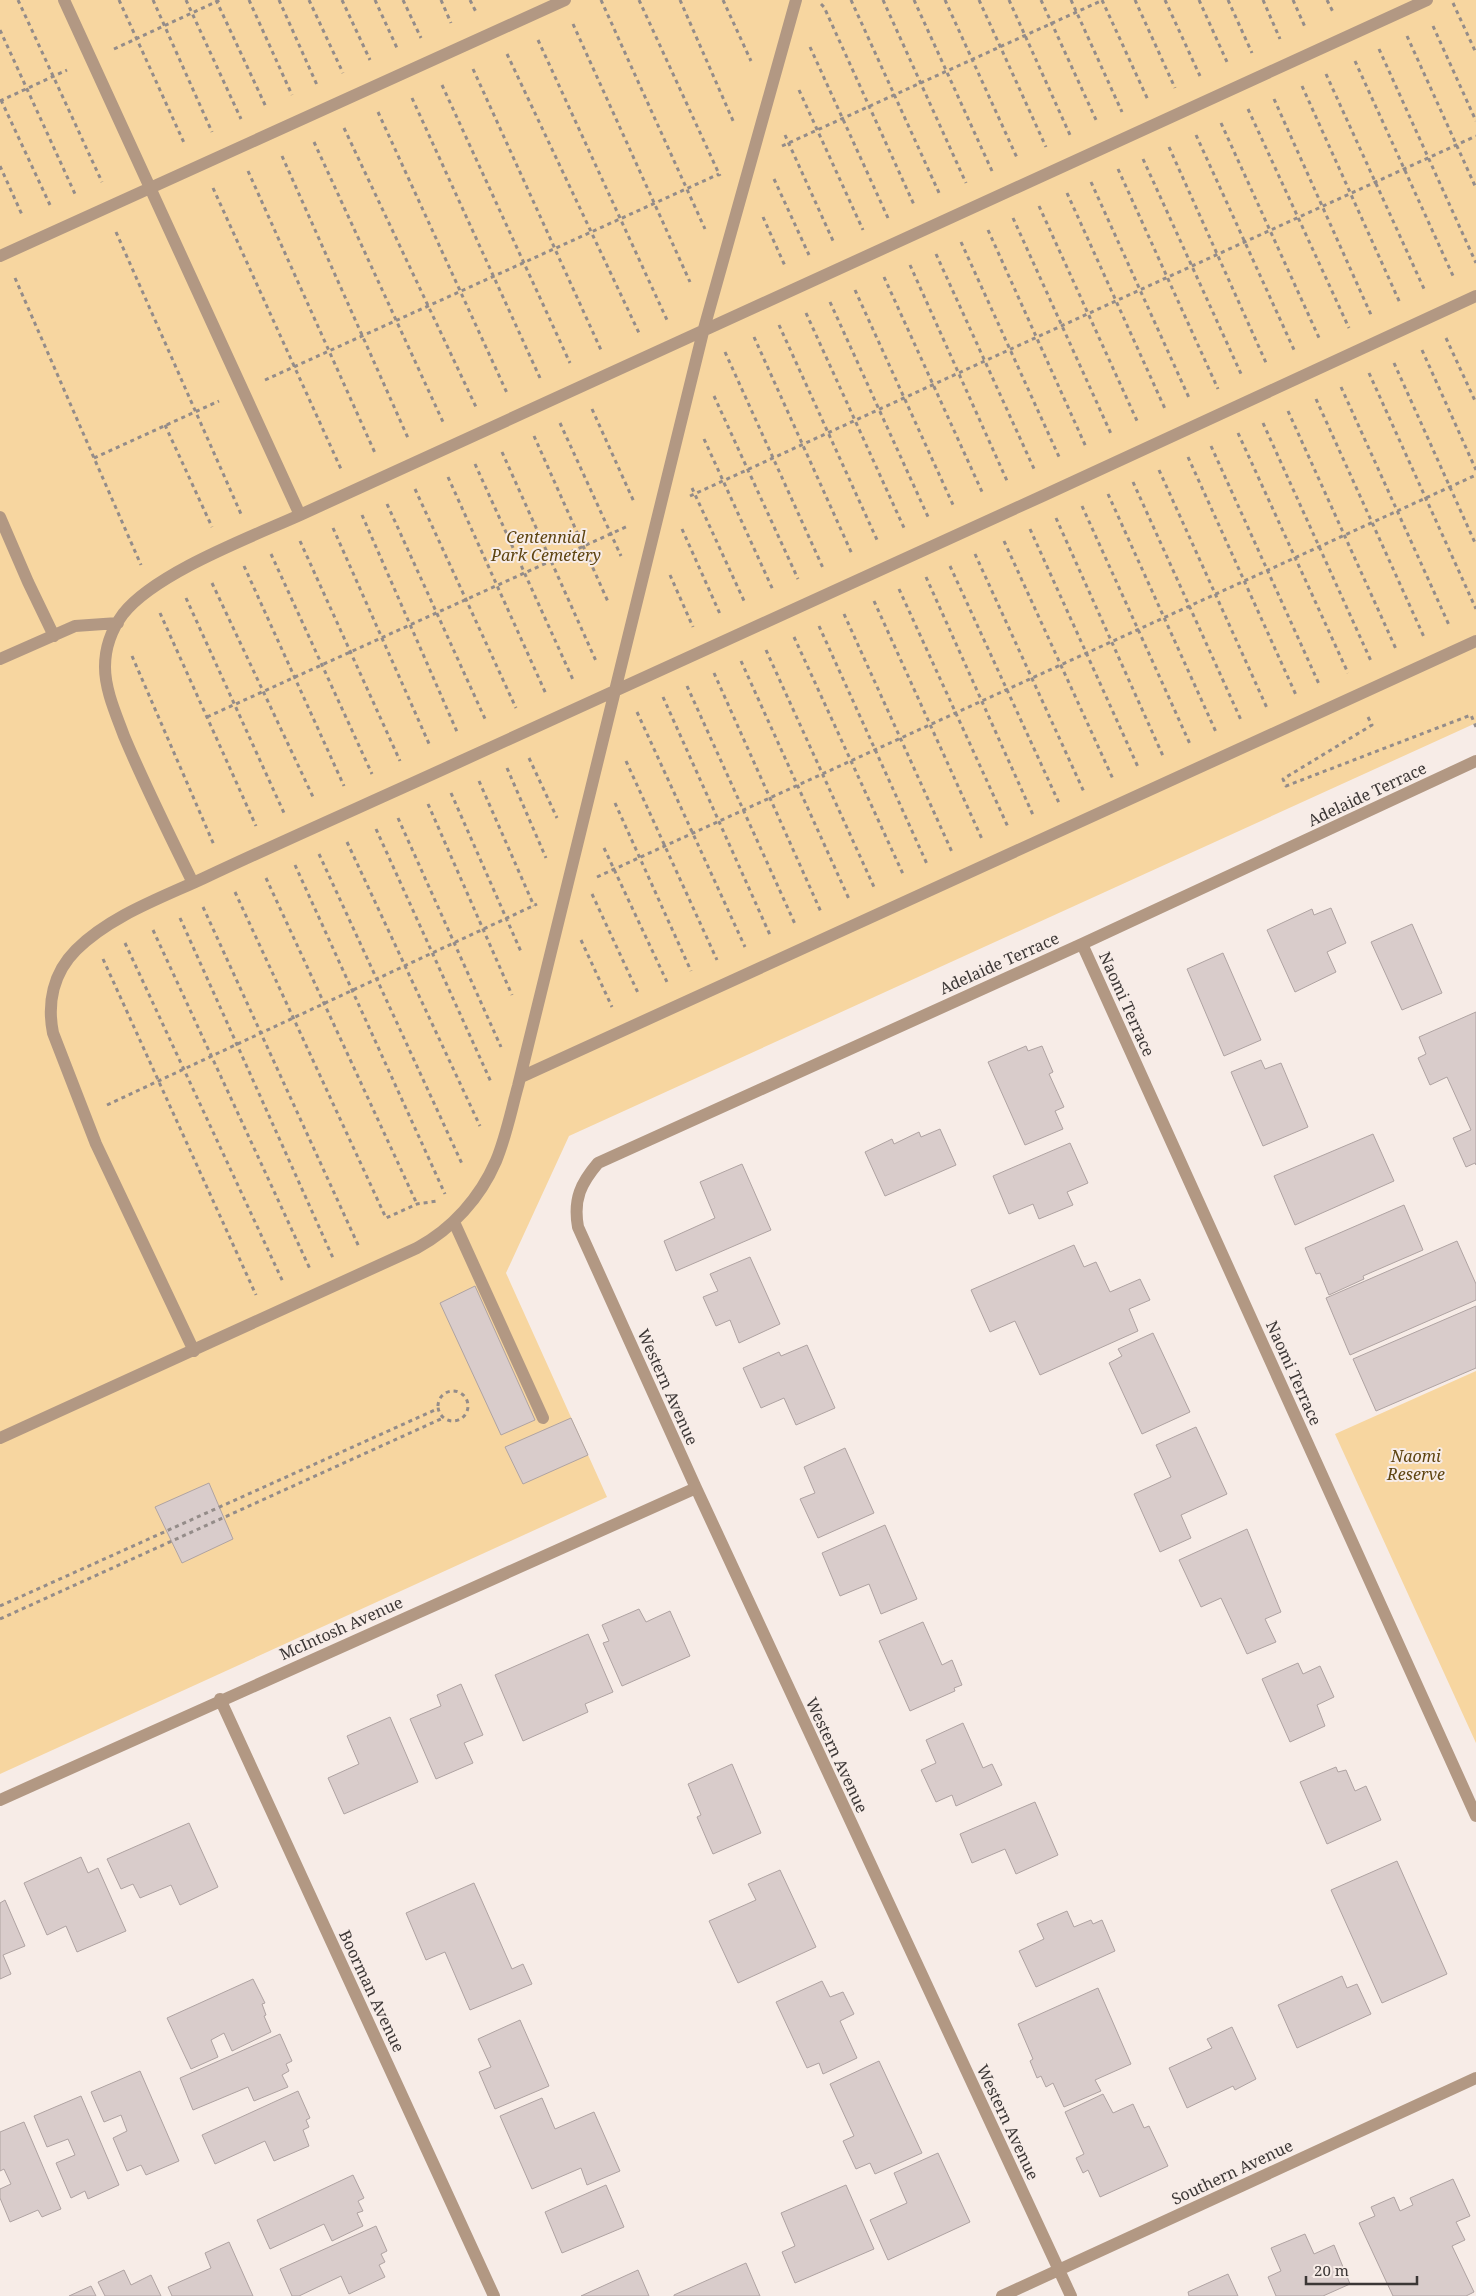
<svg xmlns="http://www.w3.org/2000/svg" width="1476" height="2296" font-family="'Noto Serif',serif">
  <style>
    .green { fill: #f7d6a0 }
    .building { fill: #d9cccb; stroke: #afa3a2 }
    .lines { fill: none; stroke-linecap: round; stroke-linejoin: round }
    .path { stroke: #948c89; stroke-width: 3; stroke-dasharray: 4 4; stroke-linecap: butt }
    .minor { stroke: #b29883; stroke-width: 12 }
    .labels { text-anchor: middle; stroke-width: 4; stroke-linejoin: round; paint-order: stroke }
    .park-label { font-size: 16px; font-style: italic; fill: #5e4410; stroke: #f7ece7 }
    .street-label { font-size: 16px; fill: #3c3736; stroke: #f7ece7 }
  </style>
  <rect width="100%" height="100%" fill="#f7ece7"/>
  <path class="green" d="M0,0H1476V723L569,1136L506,1273L607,1497L0,1774Z
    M1476,1371V1743L1335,1434Z"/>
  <path class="building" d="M1331,908L1346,943L1327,952L1336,972L1295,992L1267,930L1312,909L1314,915Z
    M1412,924L1442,993L1402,1010L1371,942Z
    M1223,953L1261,1040L1224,1056L1187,969Z
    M1476,1012V1165L1475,1163L1466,1167L1453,1138L1471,1130L1447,1077L1430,1085L1418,1058L1426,1054L1419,1037Z
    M1026,1046L1028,1051L1042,1046L1053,1072L1049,1074L1064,1107L1055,1111L1063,1129L1025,1145L988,1062Z
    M1261,1060L1265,1069L1281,1063L1308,1127L1263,1146L1231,1072Z
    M940,1129L956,1165L885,1196L865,1152L892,1139L894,1144L919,1132L921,1137Z
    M1373,1134L1394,1181L1295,1225L1274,1176Z
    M1070,1143L1088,1183L1067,1192L1073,1205L1039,1219L1033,1204L1009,1214L993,1176Z
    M742,1164L771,1230L676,1271L664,1241L715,1218L700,1182Z
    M1404,1205L1423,1250L1363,1276L1364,1279L1329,1295L1320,1273L1316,1274L1305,1248Z
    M1457,1241L1476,1284V1300L1350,1355L1326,1298Z
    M1074,1245L1084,1267L1096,1262L1110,1292L1140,1279L1150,1300L1129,1309L1138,1331L1040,1375L1015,1321L990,1332L971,1290Z
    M750,1257L780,1324L739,1343L730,1320L716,1326L703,1297L718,1291L710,1274Z
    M475,1286L535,1420L501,1435L440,1303Z
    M1476,1306V1368L1376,1411L1353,1359Z
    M1153,1333L1190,1412L1142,1434L1109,1363L1122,1356L1118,1349Z
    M807,1345L835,1408L796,1425L784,1398L761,1408L743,1368L779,1352L781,1356Z
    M571,1418L588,1455L523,1484L505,1447Z
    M1196,1427L1227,1494L1181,1515L1191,1538L1160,1552L1134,1494L1171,1477L1156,1445Z
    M845,1448L874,1513L818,1538L800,1499L815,1493L804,1467Z
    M209,1483L233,1539L182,1563L155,1507Z
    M885,1525L917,1599L881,1614L869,1584L840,1596L822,1553Z
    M1247,1529L1281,1612L1265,1619L1276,1642L1247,1654L1221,1598L1201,1607L1179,1560Z
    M639,1609L646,1622L670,1611L690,1656L622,1686L603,1643L609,1641L602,1625Z
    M923,1622L942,1665L952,1660L962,1685L954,1688L955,1691L910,1711L879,1641Z
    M588,1634L613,1692L585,1704L588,1712L523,1741L495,1675Z
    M1298,1663L1303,1674L1320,1666L1334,1697L1317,1705L1325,1726L1290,1742L1262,1679Z
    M461,1684L483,1735L464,1743L473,1763L436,1779L410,1719L441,1706L437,1695Z
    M390,1717L418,1782L344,1814L328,1778L359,1764L347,1736Z
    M963,1723L983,1768L992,1764L1002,1785L956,1806L952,1795L936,1802L921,1770L936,1763L926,1740Z
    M732,1764L761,1833L713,1854L697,1817L701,1815L688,1784Z
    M1336,1767L1338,1772L1346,1770L1355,1791L1366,1786L1381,1820L1327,1844L1300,1782Z
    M1035,1802L1058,1855L1016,1874L1005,1849L972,1863L960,1834Z
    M189,1823L218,1887L180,1905L171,1885L140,1898L133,1884L121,1889L107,1859Z
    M81,1857L88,1873L98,1868L126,1931L77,1952L66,1926L47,1935L24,1883Z
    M1397,1861L1447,1974L1382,2003L1331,1890Z
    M780,1870L816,1947L738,1983L709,1921L756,1900L748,1884Z
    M474,1883L512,1969L523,1964L532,1984L470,2010L445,1952L426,1960L406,1913Z
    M5,1900L25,1946L3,1955L11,1974L0,1979V1903Z
    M1067,1911L1074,1927L1091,1920L1093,1924L1102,1920L1115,1951L1036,1987L1019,1951L1044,1939L1037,1924Z
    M1342,1976L1347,1988L1357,1984L1371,2014L1297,2048L1278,2005Z
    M253,1979L265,2003L262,2004L266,2015L264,2016L271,2032L232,2051L224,2033L211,2040L218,2057L191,2069L167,2018Z
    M822,1981L830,1997L843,1992L854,2014L840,2021L857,2058L823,2074L819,2063L807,2068L776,2002Z
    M1098,1988L1131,2064L1095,2080L1101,2091L1064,2107L1053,2083L1046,2087L1041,2076L1037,2078L1030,2061L1033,2059L1018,2024Z
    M520,2020L549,2086L495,2109L479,2072L491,2067L478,2039Z
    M1232,2027L1256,2079L1235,2090L1233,2086L1187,2108L1169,2068L1212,2048L1207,2039Z
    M280,2034L292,2061L286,2064L289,2071L282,2075L288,2087L254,2101L248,2087L193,2110L180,2078Z
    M879,2061L922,2153L875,2174L870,2163L856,2169L843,2141L854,2136L830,2084Z
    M140,2071L179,2161L146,2175L141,2165L127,2171L113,2138L127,2131L121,2115L104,2122L91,2092Z
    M298,2091L310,2118L306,2120L309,2127L303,2130L309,2146L274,2161L265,2141L215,2164L202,2135Z
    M1103,2094L1113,2113L1133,2104L1144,2128L1149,2126L1168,2166L1100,2197L1088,2170L1083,2173L1076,2158L1084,2154L1065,2112Z
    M81,2096L119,2185L88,2199L85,2191L71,2198L56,2163L75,2155L68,2139L47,2147L34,2116Z
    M542,2098L555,2129L594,2112L620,2171L587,2185L581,2168L532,2189L500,2116Z
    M24,2122L61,2209L42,2217L38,2210L10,2222L0,2198V2189L11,2184L4,2169L0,2171V2132Z
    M938,2153L970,2222L888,2260L870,2220L907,2203L894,2173Z
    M353,2175L364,2198L358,2201L363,2211L357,2213L363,2226L332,2241L324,2224L270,2249L257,2220Z
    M1453,2179L1470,2216L1456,2222L1465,2240L1452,2246L1474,2292L1466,2296H1393L1359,2223L1375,2216L1371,2207L1394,2197L1400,2211L1413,2205L1410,2198Z
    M606,2185L624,2227L562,2253L545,2212Z
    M846,2185L874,2249L795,2283L782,2252L795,2246L781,2213Z
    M376,2226L387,2251L381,2254L385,2262L379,2265L385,2277L349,2294L341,2276L299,2296H292L280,2269Z
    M1305,2234L1314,2254L1334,2245L1350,2284L1323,2296H1276L1268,2277L1281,2271L1271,2248Z
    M229,2242L253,2296H172L168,2287L211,2268L205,2253Z
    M746,2263L760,2296H674V2295Z
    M124,2270L131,2285L151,2275L161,2296H105L98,2282Z
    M638,2270L649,2296H581Z
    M1228,2274L1238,2296H1189L1188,2292Z
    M91,2286L96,2296H69Z"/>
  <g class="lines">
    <path class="path" d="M18,0L102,182
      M119,0L185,145
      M153,0L212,132
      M186,0L241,119
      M216,0L266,107
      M249,0L292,95
      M279,0L317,85
      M309,0L343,73
      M342,0L370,60
      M375,0L397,48
      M403,0L421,38
      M441,0L451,23
      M470,0L476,12
      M601,0L705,229
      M639,0L720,176
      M680,0L734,123
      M723,0L751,61
      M851,0L940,195
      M883,0L966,183
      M914,0L992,171
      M945,0L1018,160
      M979,0L1046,147
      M1009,0L1070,135
      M1041,0L1097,122
      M1071,0L1122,112
      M1102,0L1148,100
      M1135,0L1175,88
      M1165,0L1200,76
      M1199,0L1227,62
      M1228,0L1252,53
      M1263,0L1280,39
      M1293,0L1305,27
      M1327,0L1334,14
      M1453,3L1476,53
      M821,4L824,7L915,207
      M573,24L690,282
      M1433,26L1476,121
      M0,30L75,194
      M1407,36L1476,188
      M538,40L667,320
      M810,47L888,218
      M114,49L220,0
      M1379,49L1476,263
      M507,54L639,333
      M1355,61L1454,278
      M473,69L601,350
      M1326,74L1425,291
      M442,85L570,363
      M1302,86L1400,303
      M799,90L863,230
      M412,98L540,378
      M1274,99L1372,317
      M1,100L50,205
      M0,101L67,70
      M1248,109L1349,328
      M378,112L507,393
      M1221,123L1320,340
      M344,128L476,407
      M785,135L834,243
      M1196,135L1295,352
      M314,142L443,422
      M782,146L1103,0
      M1169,147L1267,365
      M282,156L408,438
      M1143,159L1242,376
      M0,166L23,217
      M1118,169L1218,389
      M248,171L375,453
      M774,179L809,255
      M1091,182L1190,400
      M213,188L341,469
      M1067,193L1166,411
      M1039,206L1138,423
      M763,217L785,266
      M1013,218L1112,436
      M988,230L1086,447
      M116,232L241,514
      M961,242L1060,459
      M936,254L1035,471
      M910,265L1008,483
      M884,277L983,494
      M15,278L141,565
      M855,290L954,507
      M830,302L929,519
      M806,313L905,530
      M779,325L878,542
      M754,337L852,554
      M1446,338L1476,403
      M1422,350L1476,470
      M725,352L823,568
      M1394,363L1476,545
      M1369,373L1476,609
      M265,380L719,174
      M1341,387L1449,625
      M714,396L798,579
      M1316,399L1424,637
      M592,409L634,502
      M1288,411L1396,649
      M560,423L621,556
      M1263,423L1371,661
      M165,425L212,527
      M1238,433L1348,673
      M534,436L609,604
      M704,439L773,590
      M1211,446L1319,684
      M502,452L596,661
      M1188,457L1296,695
      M94,458L219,401
      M475,464L574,682
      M1159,470L1267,708
      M448,477L546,694
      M1133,482L1241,720
      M692,488L745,603
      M415,489L516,708
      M1108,494L1216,732
      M690,496L1476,136
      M387,504L486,721
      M1082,506L1190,744
      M362,515L458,734
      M1056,518L1163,756
      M333,528L430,746
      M682,529L720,614
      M1030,529L1138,767
      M300,541L400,761
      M1004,541L1113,779
      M271,554L372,774
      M975,554L1084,792
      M244,566L344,786
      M950,566L1059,803
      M670,575L693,627
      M926,577L1033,815
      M212,583L314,799
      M899,589L1008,827
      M186,598L284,813
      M874,601L982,839
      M160,613L256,826
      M844,614L952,852
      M819,626L927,864
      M794,637L903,874
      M766,650L874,887
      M132,656L214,845
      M741,661L849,899
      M714,673L821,912
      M687,686L795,924
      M663,697L770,935
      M637,712L745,947
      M207,717L628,526
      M1368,717L1372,725L1283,779L1286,786L1471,715L1476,727
      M529,758L557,818
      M626,761L717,960
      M507,768L546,858
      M479,781L534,906
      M451,793L522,954
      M615,803L691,971
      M428,804L512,995
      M398,818L501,1047
      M376,829L491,1082
      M347,842L480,1126
      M604,848L667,982
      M319,854L463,1166
      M295,865L445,1194
      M597,877L1476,475
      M266,878L417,1204
      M235,892L386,1218L417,1204L437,1201
      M592,894L639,995
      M203,907L359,1247
      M180,918L333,1258
      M153,930L310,1269
      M581,940L612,1007
      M125,943L283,1282
      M103,959L256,1295
      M107,1105L537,904
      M438 1406a15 15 0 1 1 30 0a15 15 0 1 1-30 0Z
      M0,1606L437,1409
      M0,1619L443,1418"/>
    <path class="minor" d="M64,0L300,515L1427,0
      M0,256L565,0
      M0,517L28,582L54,636
      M0,659L75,626L118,623
      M193,883C169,834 145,786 124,736C116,714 105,690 105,667C105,648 112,629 123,614C155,573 251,537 300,515
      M1082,944L1476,1816
      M521,1077L1476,641
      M454,1222L543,1418
      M194,1351L96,1144L53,1033C47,1003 53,973 76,950C110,916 161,898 204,878C289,838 374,801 459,762C798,608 1138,453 1476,296
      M0,1438L417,1248C452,1229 480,1198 496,1161C506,1137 511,1111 518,1086L703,332L796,0
      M220,1699L494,2296
      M0,1800L696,1488
      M1002,2296L1476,2078
      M1071,2296L696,1488L578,1227C573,1199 581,1183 598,1163L1082,944L1476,761"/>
  </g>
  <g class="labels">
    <g class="park-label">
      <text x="546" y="543">Centennial<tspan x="546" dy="18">Park Cemetery</tspan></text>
      <text x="1416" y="1462">Naomi<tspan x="1416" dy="18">Reserve</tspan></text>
    </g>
    <g class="street-label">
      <text transform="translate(1367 794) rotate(-25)" y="6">Adelaide Terrace</text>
      <text transform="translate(999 963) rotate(-24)" y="6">Adelaide Terrace</text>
      <text transform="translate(1127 1004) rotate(66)" y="6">Naomi Terrace</text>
      <text transform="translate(1294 1373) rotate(66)" y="6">Naomi Terrace</text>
      <text transform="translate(668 1387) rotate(66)" y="6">Western Avenue</text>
      <text transform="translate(341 1628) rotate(-24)" y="6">McIntosh Avenue</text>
      <text transform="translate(837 1755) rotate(65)" y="6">Western Avenue</text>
      <text transform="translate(372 1991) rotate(65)" y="6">Boorman Avenue</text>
      <text transform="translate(1008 2122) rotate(65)" y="6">Western Avenue</text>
      <text transform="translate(1232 2172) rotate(-25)" y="6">Southern Avenue</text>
    </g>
  </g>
  <path d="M1306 2276v8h111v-8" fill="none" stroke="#3c3736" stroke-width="2.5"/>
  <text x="1314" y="2276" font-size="15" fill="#3c3736" stroke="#f7ece7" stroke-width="4" paint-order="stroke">20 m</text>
</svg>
